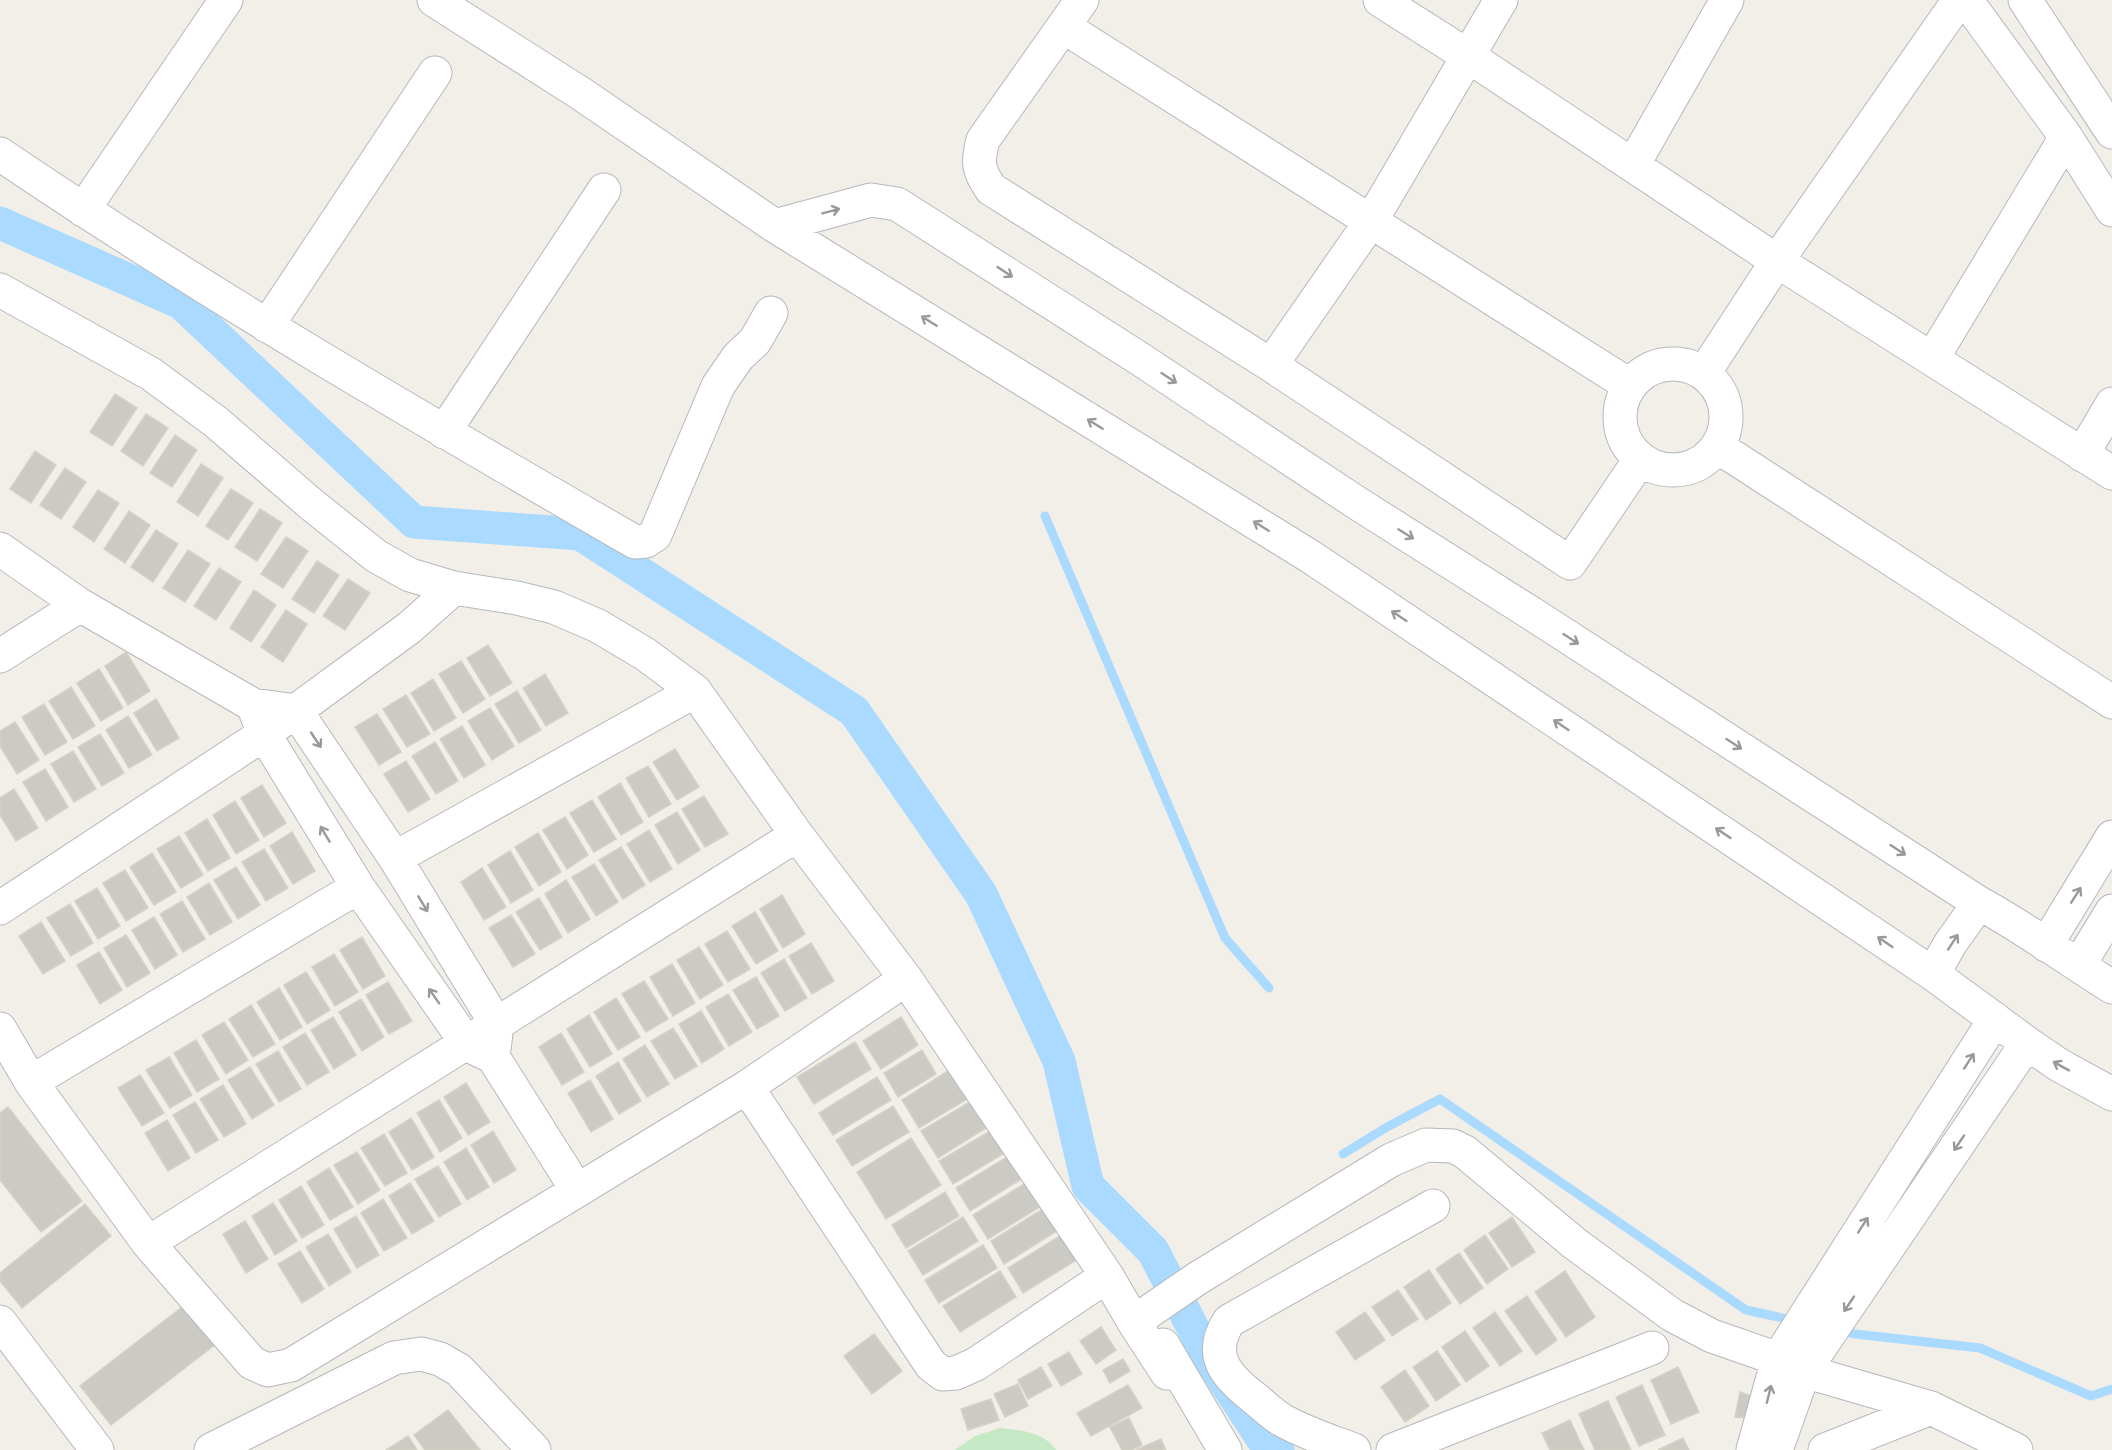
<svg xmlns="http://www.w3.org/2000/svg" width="2112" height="1450" font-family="'DM Sans',sans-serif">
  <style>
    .green { fill: #c5e8c5 }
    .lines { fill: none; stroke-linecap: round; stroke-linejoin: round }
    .stream { stroke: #aadaff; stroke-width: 9 }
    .canal { stroke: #aadaff; stroke-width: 33 }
    .building { fill: #cccac5; stroke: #d6d1c6; stroke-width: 1.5 }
    .minor-casing { stroke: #b5b8bc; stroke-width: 35 }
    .minor { stroke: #fff; stroke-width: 33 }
    .oneway { stroke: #979a9d }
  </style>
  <rect width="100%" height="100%" fill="#f1efe8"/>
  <path class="green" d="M1000,1428C1020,1430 1044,1432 1056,1450H955L975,1436Z"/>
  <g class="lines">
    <path class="stream" d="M1045,516L1225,938L1269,988
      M1343,1154L1387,1127L1440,1099L1746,1310L1796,1321
      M1839,1331L1855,1334L1980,1348L2091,1396L2112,1389"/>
    <path class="canal" d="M0,223L181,303L414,522L580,534L854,711L981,894L1059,1061L1088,1186L1153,1251L1206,1353L1263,1440L1278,1450"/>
  </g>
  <path class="building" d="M115,394L137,408L112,446L90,432Z
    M146,414L168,428L143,466L121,451Z
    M175,435L197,450L172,487L150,473Z
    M35,451L56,465L31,503L10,489Z
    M201,464L223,478L198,516L177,502Z
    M65,468L86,482L61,519L40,505Z
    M231,489L253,503L228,540L206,526Z
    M98,490L119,503L94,542L73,527Z
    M260,509L282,523L257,561L235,547Z
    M129,511L150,525L125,563L104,549Z
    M156,530L178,544L153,582L131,567Z
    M286,537L308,551L283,588L261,574Z
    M188,550L210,564L185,602L163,588Z
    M317,561L339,575L314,613L292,599Z
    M219,568L241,582L216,620L194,606Z
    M348,579L370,593L345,630L323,616Z
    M254,590L276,605L251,642L230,628Z
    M286,610L307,624L283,662L261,647Z
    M488,645L512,683L490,696L467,658Z
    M126,652L150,691L128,705L105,666Z
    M461,661L485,699L463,713L439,674Z
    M99,669L123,708L101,721L77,683Z
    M545,674L568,713L546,726L523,688Z
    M433,679L456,718L434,731L411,693Z
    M71,687L95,726L73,739L49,701Z
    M517,691L541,730L519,743L495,704Z
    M406,695L430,734L407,747L383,709Z
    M156,699L179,738L157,751L134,713Z
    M44,704L67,742L45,755L22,717Z
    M490,708L514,746L492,760L468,721Z
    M377,714L401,752L379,765L355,727Z
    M128,716L152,755L129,768L106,730Z
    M15,722L39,760L17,774L0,746V731Z
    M462,726L485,765L464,778L440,739Z
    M100,734L124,773L102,786L78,747Z
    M435,742L458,781L436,794L412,756Z
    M675,749L699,787L677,800L653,762Z
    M73,751L96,789L74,802L51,764Z
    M406,761L430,799L408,812L384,774Z
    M648,766L671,804L649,817L626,778Z
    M45,769L68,807L46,821L23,782Z
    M620,783L643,822L621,835L598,797Z
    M262,785L286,823L264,837L241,798Z
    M14,789L38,828L16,841L0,815V798Z
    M704,796L728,834L705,847L682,809Z
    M592,800L616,839L594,852L570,813Z
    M235,801L259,840L236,854L213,815Z
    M677,812L700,850L678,864L655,825Z
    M565,817L588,855L567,869L543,830Z
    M207,819L230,858L208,871L185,833Z
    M649,830L672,869L650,882L627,844Z
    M292,832L315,871L293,884L270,846Z
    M538,833L561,872L539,886L515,847Z
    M179,836L203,875L181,888L157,849Z
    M621,847L645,885L623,899L599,860Z
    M264,849L288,888L266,901L242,862Z
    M510,851L533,890L511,903L488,865Z
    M152,853L176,892L154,905L130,867Z
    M594,864L618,902L596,916L572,877Z
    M236,867L260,905L238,919L214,880Z
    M482,868L506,907L484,920L461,882Z
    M125,870L148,908L126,921L103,883Z
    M566,880L590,919L568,933L545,894Z
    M209,883L232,922L210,935L187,897Z
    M97,888L120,926L98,939L75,901Z
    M782,895L805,934L783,948L760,909Z
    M539,898L562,937L540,950L516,912Z
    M182,901L205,939L183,952L160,914Z
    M70,904L93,943L71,956L47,918Z
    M755,912L778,951L756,964L732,926Z
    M511,915L535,954L513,967L489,928Z
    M154,917L177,955L155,969L132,930Z
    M41,922L65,961L43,974L19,936Z
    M727,931L750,969L728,982L705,944Z
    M126,935L150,973L127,987L104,948Z
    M362,937L385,976L363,989L340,950Z
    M811,943L834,981L812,994L789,956Z
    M699,947L723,985L700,999L677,960Z
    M99,952L122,990L100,1004L77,965Z
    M334,954L358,992L335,1006L312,967Z
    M784,959L807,998L785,1011L761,973Z
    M672,964L695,1003L673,1016L650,977Z
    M306,972L330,1010L307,1024L284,985Z
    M756,977L779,1016L757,1029L733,990Z
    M644,981L668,1019L646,1032L622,994Z
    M388,982L412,1021L389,1034L366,995Z
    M279,988L302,1027L280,1040L257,1002Z
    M728,994L752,1032L729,1046L706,1007Z
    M616,998L640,1037L618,1050L594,1012Z
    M361,999L384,1037L362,1051L339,1012Z
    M251,1005L275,1044L253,1057L229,1019Z
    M701,1011L724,1049L702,1063L679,1024Z
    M589,1015L612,1054L590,1067L567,1029Z
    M333,1017L356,1055L334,1069L311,1030Z
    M901,1017L918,1045L881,1069L863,1041Z
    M224,1022L248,1060L226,1074L202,1035Z
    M673,1028L697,1066L675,1079L651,1041Z
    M305,1033L329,1072L307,1085L283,1047Z
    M561,1033L584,1072L562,1085L539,1047Z
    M196,1040L219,1079L197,1092L174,1053Z
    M855,1042L871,1069L814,1104L797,1077Z
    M645,1045L669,1084L647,1097L623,1059Z
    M922,1050L936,1074L898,1097L884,1073Z
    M278,1051L301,1089L279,1102L256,1064Z
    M169,1057L192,1095L170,1108L146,1070Z
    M618,1062L641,1101L619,1114L596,1076Z
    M959,1064L977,1093L919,1128L902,1100Z
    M250,1067L274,1105L252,1119L228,1080Z
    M140,1075L164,1113L142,1126L118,1088Z
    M877,1077L891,1100L833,1135L819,1113Z
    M590,1080L613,1119L591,1132L568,1093Z
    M466,1083L490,1122L468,1135L444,1097Z
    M223,1085L246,1124L224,1137L200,1099Z
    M978,1097L994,1123L938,1158L921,1131Z
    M439,1100L462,1138L440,1152L417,1113Z
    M195,1102L218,1140L196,1153L173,1115Z
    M893,1106L909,1132L852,1166L836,1140Z
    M8,1107L82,1201L41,1232L0,1180V1113Z
    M411,1118L434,1157L412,1170L389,1132Z
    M167,1120L190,1158L168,1171L145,1133Z
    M997,1127L1011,1149L953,1184L939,1161Z
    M493,1131L516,1170L494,1183L471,1145Z
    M384,1134L407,1173L385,1186L361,1148Z
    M911,1138L941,1185L886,1219L857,1172Z
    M466,1148L489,1187L467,1200L444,1162Z
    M357,1152L380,1190L358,1204L334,1165Z
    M1012,1154L1026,1176L970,1211L956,1188Z
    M438,1166L461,1204L439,1217L415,1179Z
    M329,1168L353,1207L330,1220L307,1182Z
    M1029,1181L1043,1205L988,1239L973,1215Z
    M410,1183L434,1221L412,1234L389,1196Z
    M301,1186L324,1225L302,1238L279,1200Z
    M945,1192L959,1216L906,1248L892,1225Z
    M383,1199L407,1238L384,1251L361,1213Z
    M273,1203L297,1241L275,1255L252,1216Z
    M85,1204L111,1236L22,1308L0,1281V1273Z
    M1046,1207L1060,1229L1004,1264L991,1241Z
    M356,1216L379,1255L357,1268L334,1229Z
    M963,1217L978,1241L923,1275L908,1251Z
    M1512,1217L1535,1252L1512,1267L1489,1233Z
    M245,1221L268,1259L246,1273L223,1234Z
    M328,1234L351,1272L329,1286L306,1247Z
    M1063,1234L1078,1259L1023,1293L1008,1268Z
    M1485,1235L1508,1269L1487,1284L1464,1250Z
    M983,1245L997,1268L939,1303L925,1280Z
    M300,1251L324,1289L302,1303L278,1264Z
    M1459,1253L1483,1288L1460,1304L1436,1269Z
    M1429,1270L1451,1303L1426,1320L1404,1287Z
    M1000,1271L1016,1297L960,1332L943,1306Z
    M1565,1271L1595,1317L1566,1337L1535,1292Z
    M1398,1290L1418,1319L1392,1336L1372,1307Z
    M1527,1296L1557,1340L1536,1355L1505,1311Z
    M186,1304L217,1343L111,1425L80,1386Z
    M1365,1312L1385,1340L1355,1360L1336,1332Z
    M1495,1312L1522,1351L1500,1366L1473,1328Z
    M1101,1327L1116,1350L1096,1364L1080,1341Z
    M1465,1331L1489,1366L1466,1382L1442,1347Z
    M874,1334L902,1371L872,1394L844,1356Z
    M1437,1351L1460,1385L1436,1401L1413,1367Z
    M1069,1352L1082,1374L1061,1386L1048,1364Z
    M1123,1359L1130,1371L1110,1383L1103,1370Z
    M1041,1367L1052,1386L1028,1399L1018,1380Z
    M1678,1367L1699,1412L1671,1424L1651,1380Z
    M1405,1370L1429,1406L1405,1422L1381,1387Z
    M1018,1384L1028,1406L1005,1417L994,1394Z
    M1128,1385L1142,1408L1091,1436L1077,1413Z
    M1642,1385L1665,1435L1639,1446L1616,1397Z
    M1740,1392L1752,1396L1746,1418L1735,1417Z
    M991,1399L999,1420L968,1430L961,1409Z
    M1608,1401L1631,1450H1595L1579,1414Z
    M448,1410L480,1450H425L414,1435Z
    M1129,1418L1142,1445L1132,1450H1122L1110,1427Z
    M1570,1420L1584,1450H1550L1542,1433Z
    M408,1436L417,1450H386Z
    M1683,1438L1689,1450H1658Z
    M1161,1439L1166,1450H1136Z"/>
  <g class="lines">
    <defs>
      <path id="minor" d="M434,0L580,93L775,226L1311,557L1933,974
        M1082,0L983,140C977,163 978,170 991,189L1271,365L1570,563L1639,461
        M1380,0L1468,56L1777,261L2112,473
        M1966,0L2066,137L2112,210
        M2025,0L2112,132
        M1064,27L1629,385
        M0,154C205,293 420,418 635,542L646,541L655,535L718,386L738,357L755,341L771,313
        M1633,165L1727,0
        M83,210L226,0
        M775,226L871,200L897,204L1140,359L1357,503L1534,615L1979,903C2025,928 2067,959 2112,987
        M0,290L151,374L216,422L311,504L376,556L410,575L454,588L517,598L554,607L598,626L645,654L695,691L797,835L906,979L1107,1276L1135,1324L1167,1373
        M267,326L435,73
        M1932,359L2066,137
        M1620 417a53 53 0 1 1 106 0a53 53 0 1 1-106 0Z
        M1271,365L1371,221L1501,0
        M1704,373L1777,261L1959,0
        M444,432L604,190
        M1718,447L2112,702
        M2082,455L2112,404
        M0,549L80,605L253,705L296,711L395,858L497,1025L493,1057
        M0,656L80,605
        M253,705L264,734L358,887L454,1025L466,1044L493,1057L577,1190
        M395,858L695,691
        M1979,903L1950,944L1933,974L2031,1046L2059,1065L2112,1094
        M0,908L264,734L409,628L454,588
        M2046,945L2112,837
        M2079,965L2112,911
        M0,1029L31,1082L148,1243L252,1363L268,1370L291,1365L747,1087L906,979
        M31,1082L358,887
        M747,1087L931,1365L943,1374L956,1373L976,1364L1107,1276
        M148,1243L797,835
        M0,1322L97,1450
        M1135,1324L1147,1313L1198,1278L1391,1160L1426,1145L1453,1146L1465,1152L1574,1243L1672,1315L1712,1336L1778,1359L1804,1371L1931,1408L2016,1450
        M1163,1345L1225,1450
        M211,1450L394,1358L421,1354L440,1359L459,1370L534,1450
        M1354,1450C1330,1441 1305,1433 1282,1420C1272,1414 1263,1405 1253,1397C1226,1376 1207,1355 1229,1321L1433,1206
        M1393,1450L1652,1348
        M1753,1450L1778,1359L1995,1019
        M1776,1450L1804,1371L2027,1043
        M1825,1450L1931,1408"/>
    </defs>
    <use href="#minor" class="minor-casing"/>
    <use href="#minor" class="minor"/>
  </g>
  <defs><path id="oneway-shaft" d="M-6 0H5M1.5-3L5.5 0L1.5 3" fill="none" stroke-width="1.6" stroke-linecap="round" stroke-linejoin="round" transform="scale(1.5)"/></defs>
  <g class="oneway">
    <use href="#oneway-shaft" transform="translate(831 211) rotate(-15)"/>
    <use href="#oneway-shaft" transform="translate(1005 272) rotate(33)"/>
    <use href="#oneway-shaft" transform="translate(929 321) rotate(-148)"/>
    <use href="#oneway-shaft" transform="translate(1169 378) rotate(33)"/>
    <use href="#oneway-shaft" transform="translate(1095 424) rotate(-148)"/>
    <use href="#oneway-shaft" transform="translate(1261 526) rotate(-148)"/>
    <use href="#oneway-shaft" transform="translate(1406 534) rotate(32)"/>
    <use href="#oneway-shaft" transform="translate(1399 616) rotate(-146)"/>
    <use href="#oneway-shaft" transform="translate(1571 639) rotate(33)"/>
    <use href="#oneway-shaft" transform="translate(1561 725) rotate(-146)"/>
    <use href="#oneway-shaft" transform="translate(316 740) rotate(56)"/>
    <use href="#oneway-shaft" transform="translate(1734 744) rotate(33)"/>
    <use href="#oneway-shaft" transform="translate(1723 833) rotate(-146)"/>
    <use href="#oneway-shaft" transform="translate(325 834) rotate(-121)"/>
    <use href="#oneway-shaft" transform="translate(1898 850) rotate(33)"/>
    <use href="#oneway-shaft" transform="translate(2076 895) rotate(-58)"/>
    <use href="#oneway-shaft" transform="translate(423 904) rotate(59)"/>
    <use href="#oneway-shaft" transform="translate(1885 942) rotate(-146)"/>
    <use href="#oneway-shaft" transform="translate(1953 942) rotate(-57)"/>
    <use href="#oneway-shaft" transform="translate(434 996) rotate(-125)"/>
    <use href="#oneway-shaft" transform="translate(1969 1061) rotate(-57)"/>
    <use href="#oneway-shaft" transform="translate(2061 1066) rotate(-151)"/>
    <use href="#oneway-shaft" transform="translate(1959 1143) rotate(124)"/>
    <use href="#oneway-shaft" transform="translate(1863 1225) rotate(-57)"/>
    <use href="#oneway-shaft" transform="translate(1849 1304) rotate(124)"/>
    <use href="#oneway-shaft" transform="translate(1769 1394) rotate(-76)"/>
  </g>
</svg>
